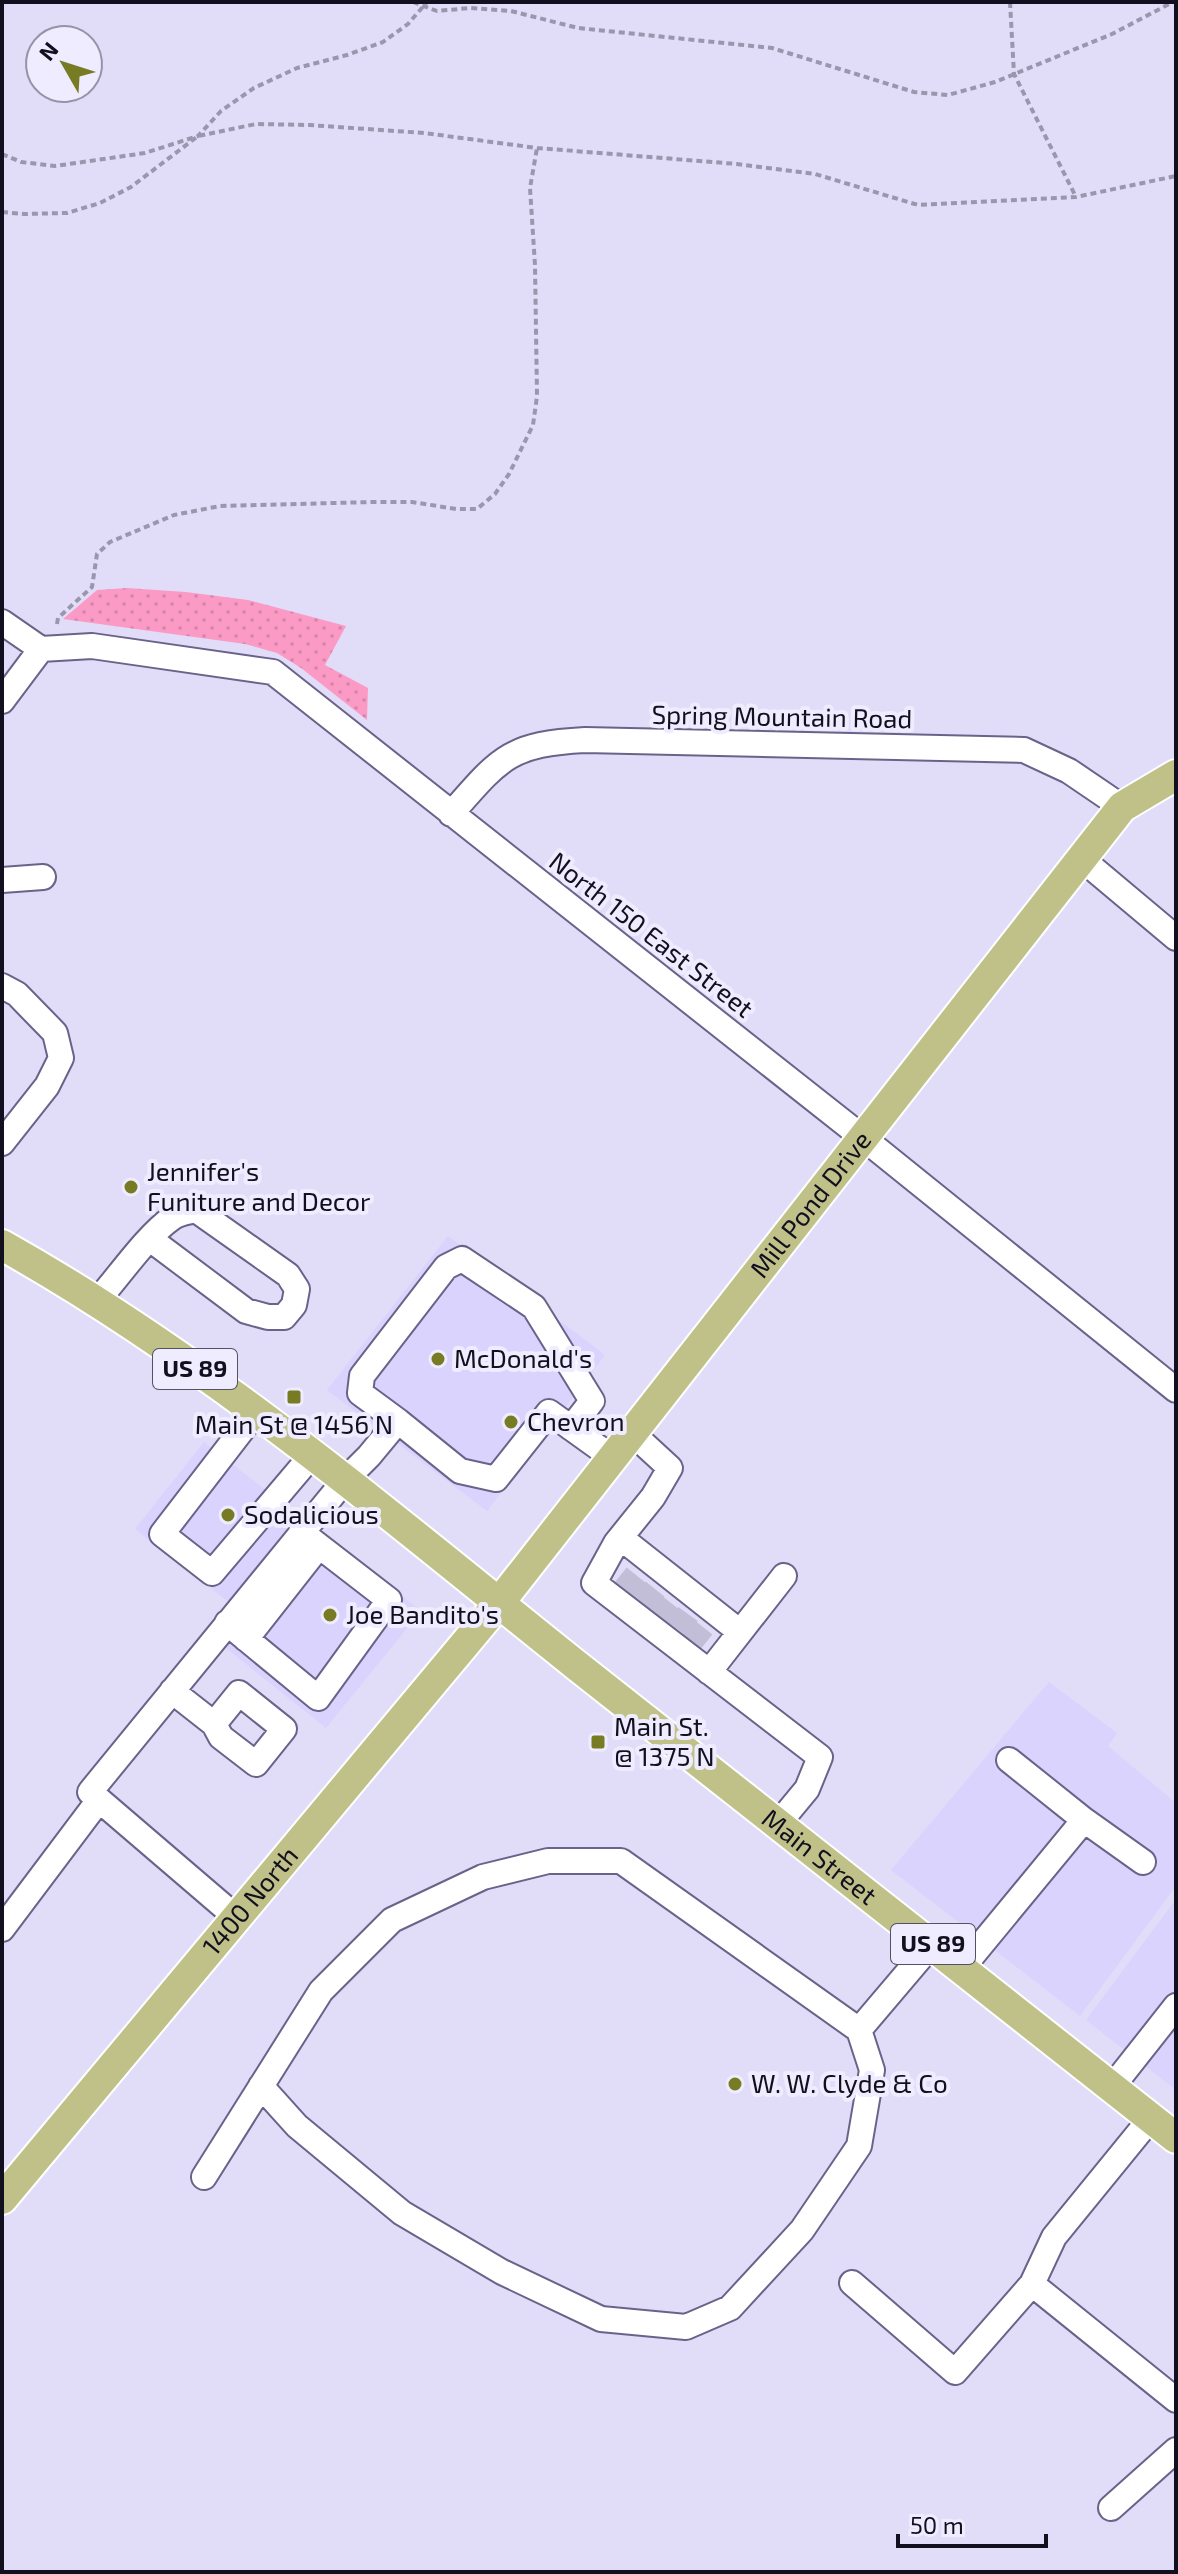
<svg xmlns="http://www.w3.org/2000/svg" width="1178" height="2574" font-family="'Exo 2',sans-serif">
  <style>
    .built { fill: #d9d3fd }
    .park { fill: url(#park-dots) }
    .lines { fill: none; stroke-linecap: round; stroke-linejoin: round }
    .minor-tunnel { stroke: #c2bed7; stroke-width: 24; stroke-dasharray: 24 12; stroke-linecap: butt }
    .minor-casing { stroke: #69638a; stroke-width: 28 }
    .major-casing { stroke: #fff; stroke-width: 34 }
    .path { stroke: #9a96ad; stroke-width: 4; stroke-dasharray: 6 4; stroke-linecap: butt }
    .minor { stroke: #fff; stroke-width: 24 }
    .major { stroke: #bfc189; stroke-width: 30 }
    .poi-dot { fill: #777b23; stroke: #eeecfe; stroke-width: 3 }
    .labels { text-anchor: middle; stroke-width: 8; stroke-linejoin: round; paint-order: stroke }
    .shield { fill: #eeecfe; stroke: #545161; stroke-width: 2 }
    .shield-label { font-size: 24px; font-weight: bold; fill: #120f1e }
    .street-label { font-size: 26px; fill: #120f1e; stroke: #eeecfe }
    .poi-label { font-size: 26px; fill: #120f1e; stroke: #eeecfe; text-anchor: start }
  </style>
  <defs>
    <pattern id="park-dots" width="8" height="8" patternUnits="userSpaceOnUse" patternTransform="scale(2)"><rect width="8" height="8" fill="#fc9ac6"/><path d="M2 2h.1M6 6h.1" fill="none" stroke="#d784aa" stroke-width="1.8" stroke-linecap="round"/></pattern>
  </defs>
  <rect width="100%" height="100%" fill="#e1ddf8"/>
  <path class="built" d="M448,1236L605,1355L487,1511L327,1390Z
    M204,1442L421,1611L326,1728L226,1648L248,1617L135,1529Z
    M1049,1682L1117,1733L1108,1746L1176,1803V1886L1080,2016L891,1870Z
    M1176,1899V2090L1086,2020Z"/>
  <path class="park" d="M127,588L186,592L248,600L346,626L325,665L368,688L367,720L301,668L277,653L245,644L63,619L97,590Z"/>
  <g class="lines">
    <path class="minor-tunnel" d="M624,1590L636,1575
      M643,1604L655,1589
      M659,1618L671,1603
      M677,1629L688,1614
      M691,1642L703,1627"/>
    <defs>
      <path id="minor" d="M2,622L41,649
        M41,649L92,646L273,672L862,1137L1176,1390
        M2,701L41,649
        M451,814C500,758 509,744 585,740L1024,750L1069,771L1122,807
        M1083,860L1176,938
        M2,880L43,877
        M2,986L17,994L55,1033L61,1058L47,1086L2,1143
        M96,1302C118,1278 146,1236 172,1218C178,1213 188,1212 196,1210L288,1275L297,1289L294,1305L284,1317H268L246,1311L150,1239
        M255,1413L162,1534L212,1573L312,1455
        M398,1421L360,1393L362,1376L446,1267L462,1259L534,1307L592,1401L571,1428
        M632,1433L670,1468L653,1497L616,1543L594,1583L820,1757L807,1789L778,1824
        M621,1538L740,1632
        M227,1623L318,1698L389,1600L301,1532
        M246,1639L319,1546
        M709,1672L784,1576
        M172,1691L214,1724L221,1737L256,1764L284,1729L239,1693L214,1724
        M1084,1820L1143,1862
        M237,1918L90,1792L345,1480L369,1456L398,1421L460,1471L496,1479L549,1412L613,1458
        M2,1929L99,1800
        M962,1968L1084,1820L1009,1760
        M261,2086L297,2126L402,2213L502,2272L601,2319L686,2327L730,2308L802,2230L859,2146L872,2070L859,2030
        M1112,2087L1176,2006
        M204,2177L321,1991L392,1920L483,1877L548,1861H621L859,2030L932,1944
        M852,2283L955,2372L1032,2284L1176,2400
        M1032,2284L1054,2237L1151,2118
        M1111,2508L1176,2450"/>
      <g id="major">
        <path id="s1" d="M2,1245C209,1361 391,1517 576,1665C775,1824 977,1979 1176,2138"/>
        <path id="s2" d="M2,2199L499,1603L1122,807L1176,775"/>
      </g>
    </defs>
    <use href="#minor" class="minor-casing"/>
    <use href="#major" class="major-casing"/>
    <path class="path" d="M413,2L437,11L470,8L511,11L578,28L772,48L914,92L948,95L995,82L1112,34L1173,2
      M1010,2L1014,74L1076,197
      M2,154L21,162L55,166L145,153L198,136L221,111L254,88L297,68L347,55L383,42L408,24L427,2
      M2,212L24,214L67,213L100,203L131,187L198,136L256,124L309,125L424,133L537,148L737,164L815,174L918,205L1076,197L1176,176
      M57,624L58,618L92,587L97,554L110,542L174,515L220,506L373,502H412L456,509H477L495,494L509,474L533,425L537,396L535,265L530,188L537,148"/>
    <use href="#minor" class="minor"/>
    <use href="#major" class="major"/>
  </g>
  <g class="poi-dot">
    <circle cx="131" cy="1187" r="8"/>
    <circle cx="438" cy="1359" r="8"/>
    <rect x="286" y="1389" width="16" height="16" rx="4"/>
    <circle cx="511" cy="1422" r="8"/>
    <circle cx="228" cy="1515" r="8"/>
    <circle cx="330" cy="1615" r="8"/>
    <rect x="590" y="1734" width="16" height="16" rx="4"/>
    <circle cx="735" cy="2084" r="8"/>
  </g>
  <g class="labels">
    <g class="shield">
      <rect x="153" y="1349" width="84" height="40" rx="6"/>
      <rect x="891" y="1924" width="84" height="40" rx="6"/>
    </g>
    <g class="shield-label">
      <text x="195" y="1377">US 89</text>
      <text x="933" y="1952">US 89</text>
    </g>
    <g class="street-label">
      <text transform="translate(782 717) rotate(1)" y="9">Spring Mountain Road</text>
      <text transform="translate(651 935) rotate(38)" y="9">North 150 East Street</text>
      <text dy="9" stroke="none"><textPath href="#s2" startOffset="1282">Mill Pond Drive</textPath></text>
      <text dy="9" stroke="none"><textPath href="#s1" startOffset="1022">Main Street</textPath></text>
      <text dy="9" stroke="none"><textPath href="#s2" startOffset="388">1400 North</textPath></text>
    </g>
    <g class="poi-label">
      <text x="147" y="1181">Jennifer's<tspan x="147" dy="30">Funiture and Decor</tspan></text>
      <text x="454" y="1368">McDonald's</text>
      <text x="527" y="1431">Chevron</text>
      <text x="294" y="1434" text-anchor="middle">Main St @ 1456 N</text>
      <text x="244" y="1524">Sodalicious</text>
      <text x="346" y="1624">Joe Bandito's</text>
      <text x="614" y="1736">Main St.<tspan x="614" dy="30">@ 1375 N</tspan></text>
      <text x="751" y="2093">W. W. Clyde &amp; Co</text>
    </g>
  </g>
  <rect width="1178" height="2574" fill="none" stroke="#120f1e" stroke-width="8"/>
  <g transform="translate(64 64) rotate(309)"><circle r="38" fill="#eeecfe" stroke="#9694a4" stroke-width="2"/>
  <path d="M0-6L14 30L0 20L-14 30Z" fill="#777b23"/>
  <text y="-12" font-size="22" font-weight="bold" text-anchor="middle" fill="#120f1e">N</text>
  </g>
  <path d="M898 2534v12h148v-12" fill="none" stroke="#120f1e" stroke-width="4"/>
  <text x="910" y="2534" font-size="24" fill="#120f1e" stroke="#eeecfe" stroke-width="6" paint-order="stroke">50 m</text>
</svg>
